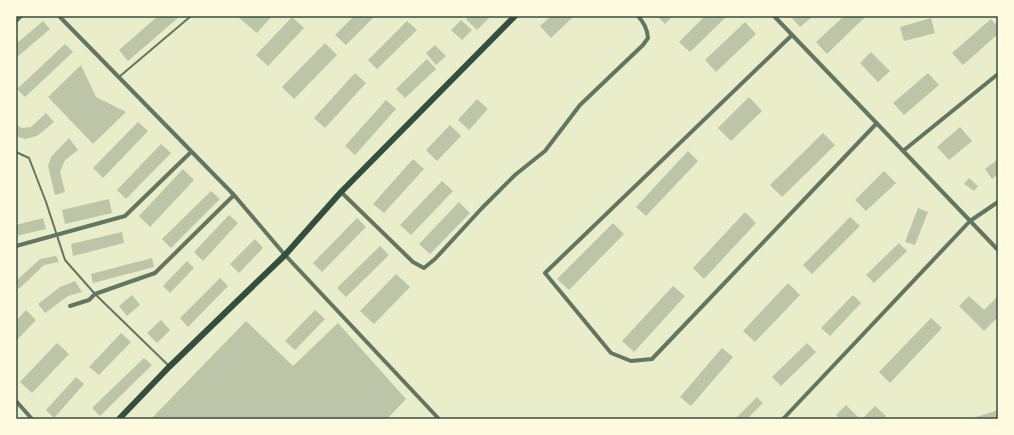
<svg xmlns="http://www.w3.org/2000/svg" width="1014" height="435" font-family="'DejaVu Sans',sans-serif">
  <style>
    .building { fill: #bcc5a7 }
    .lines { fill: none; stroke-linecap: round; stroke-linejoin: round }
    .service { stroke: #617663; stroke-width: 2 }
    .minor { stroke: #617663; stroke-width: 4 }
    .secondary { stroke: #344e41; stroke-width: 6 }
    .neatline { fill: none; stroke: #344e41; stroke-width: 1.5 }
  </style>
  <rect width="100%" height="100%" fill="#e9edc9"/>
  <path class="building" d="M158,16H180L128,61L119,50Z
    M237,16H272L257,33Z
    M354,16H375L346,45L335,35Z
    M469,16H491L477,30L466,19Z
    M551,16H574L551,38L540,26Z
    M657,16H673L665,24Z
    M705,16H727L690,52L679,42Z
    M790,16H813L800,27Z
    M844,16H866L827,54L816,42Z
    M292,17L304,28L268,66L256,55Z
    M931,18L935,33L904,41L900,27Z
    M991,19L998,27V34L963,65L952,53Z
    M461,20L472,30L462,40L451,30Z
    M43,21L50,29L16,58V44Z
    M407,21L417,30L377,69L368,60Z
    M745,22L756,34L716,72L705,60Z
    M325,43L337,55L294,99L282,87Z
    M65,44L73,52L25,97L17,89Z
    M435,45L446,56L436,65L426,53Z
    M871,52L890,71L878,82L860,63Z
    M427,59L436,69L405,98L396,89Z
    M81,65L96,97L126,112L93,144L48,97Z
    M355,73L366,83L325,128L314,118Z
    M928,73L939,85L904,115L893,103Z
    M749,97L762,111L731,141L718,128Z
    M477,99L488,109L469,130L458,120Z
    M386,100L396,109L355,155L345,146Z
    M46,113L54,122L37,136L25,139L16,136V125L22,128L31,127Z
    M138,122L148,131L103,178L93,168Z
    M450,125L461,136L437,161L426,150Z
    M960,127L972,141L949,160L937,147Z
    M823,133L835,145L782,197L770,185Z
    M69,138L78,150L65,160L60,172L65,192L55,195L48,166L51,157Z
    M161,144L171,153L126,199L117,190Z
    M688,151L698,161L646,216L636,207Z
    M413,159L424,169L384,213L373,204Z
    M998,159V174L992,179L985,169Z
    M183,169L194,180L150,227L139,216Z
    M884,171L896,183L866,211L855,200Z
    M969,178L978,186L974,191L964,184Z
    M442,181L453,191L411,235L400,225Z
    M211,191L220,199L171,248L162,239Z
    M109,199L112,213L65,224L62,210Z
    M459,202L470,213L430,254L419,244Z
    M918,208L928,212L915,245L905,242Z
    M745,212L756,223L704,279L693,268Z
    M229,215L238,223L203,261L194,252Z
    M850,217L860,226L812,274L803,265Z
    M43,218L46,229L16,236V225Z
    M357,218L366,227L322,272L313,263Z
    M613,223L624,234L569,290L557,279Z
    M122,232L124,243L73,256L71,244Z
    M255,239L263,248L239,273L230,264Z
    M899,243L907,251L874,283L866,275Z
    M380,246L389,255L346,297L337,288Z
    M56,256L59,262L44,265L19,289L16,284V281L40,259Z
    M152,258L154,267L93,283L91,274Z
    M187,261L194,268L170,293L163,286Z
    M396,274L410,287L374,324L360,311Z
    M220,278L228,286L188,327L180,318Z
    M75,281L82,292L68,296L45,313L38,304L60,287Z
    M788,283L800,295L755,342L743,331Z
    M673,286L685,296L634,352L622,341Z
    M132,295L140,305L127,316L119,306Z
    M853,295L861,303L830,336L821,328Z
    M969,296L984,310L998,296V317L984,331L959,306Z
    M26,310L36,320L16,341V321Z
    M315,310L325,319L295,350L285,341Z
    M931,318L942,328L890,383L879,372Z
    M161,320L170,330L157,343L147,333Z
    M246,321L293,366L338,323L406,399L387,419H151Z
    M121,333L131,342L99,375L89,367Z
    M57,343L69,354L32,393L20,382Z
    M807,343L816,352L781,386L772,377Z
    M722,348L733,357L691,406L680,397Z
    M144,358L152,365L100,416L92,408Z
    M76,377L84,384L54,418L46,410Z
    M757,397L763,403L747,419H735Z
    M846,405L860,419H840L836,415Z
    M875,406L886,416L883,419H862Z
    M998,410V419H970Z"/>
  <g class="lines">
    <path class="service" d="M119,77L191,16
      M16,152L29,158L46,202L65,260L95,294L169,366"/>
    <path class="minor" d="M59,16L234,195L285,255L439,419
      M774,16L998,250
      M16,21L21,16
      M792,35L545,273L611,353L631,361L652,359L877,123
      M903,151L998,74
      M341,192L413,262L424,268L435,259L482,208L515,175L545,151L580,105L643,45L648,38C647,28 644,23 638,16
      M16,246L125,216L191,152
      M70,306L89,300L95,294L155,273L234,195
      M16,401L32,419
      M783,419L970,221L998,202"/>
    <path class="secondary" d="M119,419L169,367L285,255L341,192L515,16"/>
  </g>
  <rect width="1014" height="435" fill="none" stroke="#fefae0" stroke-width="34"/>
  <rect x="17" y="17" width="980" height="401" class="neatline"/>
</svg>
